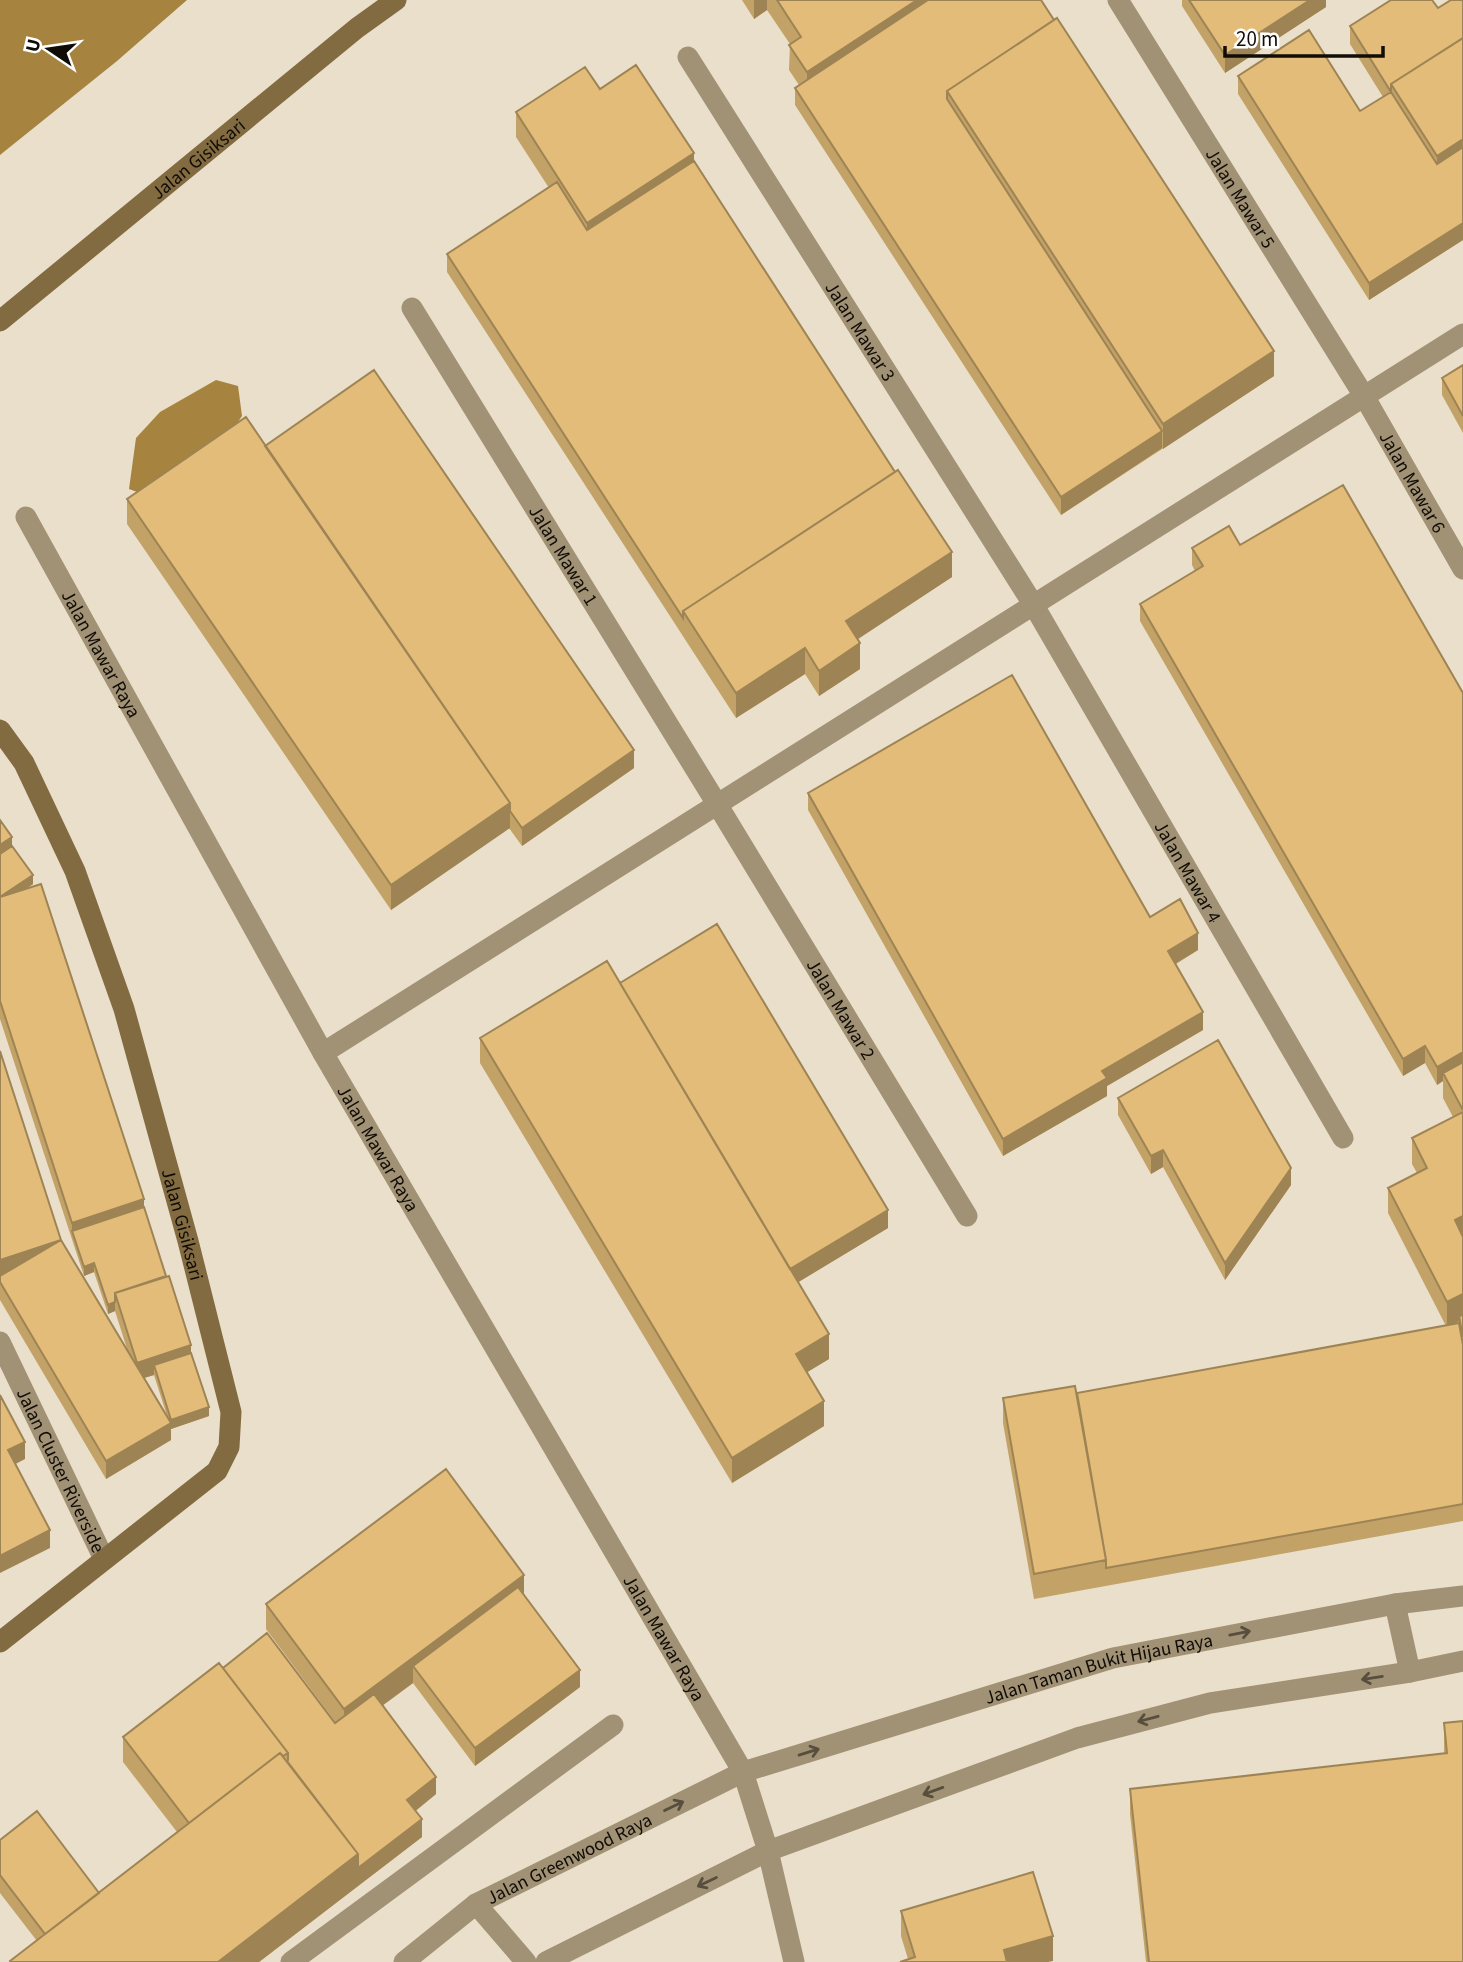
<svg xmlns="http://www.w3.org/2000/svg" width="1463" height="1962" font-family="'Source Sans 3',sans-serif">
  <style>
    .water { fill: #a6833e }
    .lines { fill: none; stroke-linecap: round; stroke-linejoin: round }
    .street { stroke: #a19175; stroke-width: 21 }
    .secondary { stroke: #826b41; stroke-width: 21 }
    .wall { fill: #c2a267; fill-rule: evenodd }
    .shaded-wall { fill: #9e8454 }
    .building { fill: #e2bc78; stroke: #9e8454; stroke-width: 2 }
    .oneway { stroke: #584e3e }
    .labels { text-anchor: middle; stroke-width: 5; stroke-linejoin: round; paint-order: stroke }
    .street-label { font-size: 19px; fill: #100c06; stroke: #fff }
  </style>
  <rect width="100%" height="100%" fill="#eadfca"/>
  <path class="water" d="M0,0H187L117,61L0,155Z
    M216,380L238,386L242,416L233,429L156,499L129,489L136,438L160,412Z"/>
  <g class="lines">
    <g class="street">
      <path id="s1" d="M1118,0L1364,396L1463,569"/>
      <path id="s2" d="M688,57L1033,604L1343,1138"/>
      <path id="s3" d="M412,308L717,804L967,1216"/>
      <path id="s4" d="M26,517L323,1053L743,1772L768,1851L794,1962"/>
      <path d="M323,1053L1463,334"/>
      <path id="s5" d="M0,1342L104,1559"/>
      <path d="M1395,1604L1410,1672"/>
      <path d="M476,1904L526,1962"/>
      <path d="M291,1962L613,1725"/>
      <path id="s6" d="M404,1962L476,1904L743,1772L1113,1658L1395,1604L1463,1596"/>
      <path d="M546,1962L768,1851L1077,1738L1210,1703L1410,1672L1463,1661"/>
    </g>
    <g class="secondary">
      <path id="s7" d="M0,321L357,28L396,0"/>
      <path id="s8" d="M0,730L24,763L75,871L124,1009L188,1241L231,1412L229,1447L217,1471L0,1642"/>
    </g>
  </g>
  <path class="wall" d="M742,0H1041L1274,376L1061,515L795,105V88L799,85L789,70L790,44L767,10L754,19Z
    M1182,0H1326V7L1225,73L1182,6Z
    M1463,0V240L1369,300L1238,94V76L1360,111L1383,97L1350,44V26L1438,8Z
    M600,89L694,161L952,577L857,639L860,669L819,696L805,674L736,718L447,272V254L549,188L516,137V112Z
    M1463,365V433L1442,395V378Z
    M265,446L634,768L522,846L509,828L391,910L127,524V499Z
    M1240,545L1463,693V1521L1034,1599L1003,1423V1398L1077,1393L1446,1326L1388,1213V1188L1417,1173L1412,1164V1138L1453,1117L1443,1098V1081L1437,1085L1425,1063L1403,1076L1140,621V604L1195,571L1192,565V548Z
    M808,793L1150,917L1198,950L1176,964L1203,1030L1107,1086V1096L1003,1156L808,810Z
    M0,820L12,846L33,884L26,889L144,1207L191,1353L209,1416L171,1429V1426V1440L106,1479L0,1300V1051L61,1240L128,1352L115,1311L108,1314L94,1272L84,1276L0,1019ZM154,1375L168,1419L144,1378Z
    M620,983L888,1228L798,1282L829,1359L807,1372L824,1426L732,1483L480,1063V1038Z
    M1118,1098L1291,1185L1225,1280L1163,1167L1151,1174L1118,1115Z
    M524,1594L580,1687L475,1766L413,1683L383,1705L436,1794L415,1811L422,1837L259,1962H10V1961L37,1941L0,1893V1840L99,1893L177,1832L123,1762V1737L223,1668L336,1723L266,1629V1604Z
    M1463,1721V1962H1146L1130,1814V1789L1444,1753V1723Z
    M901,1911L1053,1961L908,1959L901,1936Z"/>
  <path class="shaded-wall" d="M754,0H767V10L754,19Z
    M917,0H955L807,98V72Z
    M1310,0H1326V7L1225,73V55Z
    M1463,139V165L1437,181V156Z
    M694,153V178L587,248V223Z
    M1463,223V240L1369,300V283Z
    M1274,351V376L1163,449V424Z
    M1162,431V448L1061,515V497Z
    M952,552V577L846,647V621Z
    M860,643V669L819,696V671Z
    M805,648V674L736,718V693Z
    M634,750V768L522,846V828Z
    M510,803V828L391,910V885Z
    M12,837V855L0,863V845Z
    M33,875V884L0,907V898Z
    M1198,933V950L1168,968V951Z
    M1203,1012V1030L1107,1086V1096L1003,1156V1139L1102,1071Z
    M1425,1046V1063L1403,1076V1059Z
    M1463,1052V1070L1443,1073V1081L1437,1085V1067Z
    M1163,1150V1167L1151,1174V1156Z
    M1291,1168V1185L1225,1280V1263Z
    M144,1199V1216L72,1231V1223Z
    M888,1210V1228L787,1289V1271Z
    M1463,1216V1241L1455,1220Z
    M61,1240L0,1277V1260Z
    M94,1263V1272L84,1276V1267Z
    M1463,1294V1319L1459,1316V1321L1447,1327V1302Z
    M115,1302V1311L108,1314V1305Z
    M829,1334V1359L796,1379V1354Z
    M191,1345V1362L154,1365V1375L137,1380V1363Z
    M824,1401V1426L732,1483V1458Z
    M209,1407V1416L171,1429V1420Z
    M171,1423V1440L106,1479V1461Z
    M25,1442V1459L8,1468V1450Z
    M50,1530V1548L0,1573V1556Z
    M524,1575V1600L413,1666V1683L344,1734V1709Z
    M580,1670V1687L475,1766V1748Z
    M436,1777V1794L407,1818V1800Z
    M422,1819V1837L259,1962H218L358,1854Z
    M1053,1936V1961L1048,1962H1004V1950Z"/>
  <path class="building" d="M777,0H917L807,72L789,45L801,37Z
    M928,0H1041L1054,20L947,91V99L1162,431L1061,497L795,88Z
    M1189,0H1310L1225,55Z
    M1391,0H1432L1438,8L1451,0H1463V38L1391,84V92L1350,26Z
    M1057,18L1274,351L1163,424L947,91Z
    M1309,30L1360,111L1391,92L1437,164L1463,147V223L1369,283L1238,76Z
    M1463,38V139L1437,156L1391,84Z
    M636,65L694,153L587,223L516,112L585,67L600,89Z
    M694,161L895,472L683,611V618L447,254L557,182L587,230Z
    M1463,365V416L1442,378Z
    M374,370L634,750L522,828L510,811V803L265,446Z
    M246,417L510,803L391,885L127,499Z
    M898,470L952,552L846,621L860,643L819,671L805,648L736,693L683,611Z
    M1343,485L1463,693V1052L1437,1067L1425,1046L1403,1059L1140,604L1203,566L1192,548L1229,526L1240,545Z
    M1012,675L1150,917L1180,899L1198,933L1168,951L1203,1012L1102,1071L1107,1078L1003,1139L808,793Z
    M0,820L12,837L0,845Z
    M12,846L33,875L0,897V854Z
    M41,884L144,1199L72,1223L0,1001V897Z
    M717,924L888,1210L790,1269L620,983Z
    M607,961L829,1334L796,1354L824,1401L732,1458L480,1038Z
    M1218,1040L1291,1168L1225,1263L1163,1150L1151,1156L1118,1098Z
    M0,1051L61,1240L0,1260Z
    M1463,1062V1110L1443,1073Z
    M1463,1112V1216L1455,1220L1463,1237V1294L1447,1302L1388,1188L1427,1168L1412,1138Z
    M144,1207L166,1276L115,1293V1302L108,1305L94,1263L84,1267L72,1231Z
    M61,1240L171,1423L106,1461L0,1282V1276Z
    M169,1276L191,1345L137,1363L115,1293Z
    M1463,1315V1337L1459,1316Z
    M1459,1323L1463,1345V1504L1106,1568V1560L1077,1393Z
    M191,1353L209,1407L171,1420L154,1365Z
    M1075,1386L1106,1560L1034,1574L1003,1398Z
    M0,1395L25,1442L8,1450L50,1530L0,1556Z
    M446,1469L524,1575L344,1709L266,1604Z
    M518,1587L580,1670L475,1748L413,1666Z
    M267,1633L335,1723L374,1694L436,1777L407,1800L422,1819L358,1868V1854L287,1761L288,1760V1753L223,1668Z
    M219,1663L288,1753L283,1756L280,1753L189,1823L123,1737Z
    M1463,1721V1962H1149L1130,1789L1447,1753L1444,1723Z
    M280,1753L358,1854L218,1962H11L10,1961Z
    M37,1811L99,1893L45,1934L0,1875V1840Z
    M1033,1872L1053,1936L1004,1950L1007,1962H900L915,1957L901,1911Z"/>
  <defs><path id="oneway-shaft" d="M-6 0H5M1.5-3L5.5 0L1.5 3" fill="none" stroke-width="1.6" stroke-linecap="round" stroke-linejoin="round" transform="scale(1.75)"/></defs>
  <g class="oneway">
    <use href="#oneway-shaft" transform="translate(1240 1633) rotate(-11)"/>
    <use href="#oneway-shaft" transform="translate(1372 1678) rotate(171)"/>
    <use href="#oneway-shaft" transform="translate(1148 1719) rotate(165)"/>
    <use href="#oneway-shaft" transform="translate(809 1752) rotate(-17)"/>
    <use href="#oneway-shaft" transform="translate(933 1791) rotate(160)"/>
    <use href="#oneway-shaft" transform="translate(674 1806) rotate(-26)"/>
    <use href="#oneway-shaft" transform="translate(707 1882) rotate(154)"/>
  </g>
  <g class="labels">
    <g class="street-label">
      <text dy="7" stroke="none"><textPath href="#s7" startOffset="256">Jalan Gisiksari</textPath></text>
      <text dy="7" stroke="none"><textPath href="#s1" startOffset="233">Jalan Mawar 5</textPath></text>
      <text dy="7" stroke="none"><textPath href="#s2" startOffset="324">Jalan Mawar 3</textPath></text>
      <text dy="7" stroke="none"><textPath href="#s1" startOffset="565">Jalan Mawar 6</textPath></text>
      <text dy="7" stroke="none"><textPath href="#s3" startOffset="290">Jalan Mawar 1</textPath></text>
      <text dy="7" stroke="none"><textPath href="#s4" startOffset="156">Jalan Mawar Raya</textPath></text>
      <text dy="7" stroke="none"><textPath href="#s2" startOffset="956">Jalan Mawar 4</textPath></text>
      <text dy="7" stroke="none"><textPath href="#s3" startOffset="822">Jalan Mawar 2</textPath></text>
      <text dy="7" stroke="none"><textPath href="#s4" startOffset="723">Jalan Mawar Raya</textPath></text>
      <text dy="7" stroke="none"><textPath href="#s8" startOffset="530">Jalan Gisiksari</textPath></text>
      <text dy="7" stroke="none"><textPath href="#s5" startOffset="142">Jalan Cluster Riverside</textPath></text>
      <text dy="7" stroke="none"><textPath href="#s4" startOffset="1290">Jalan Mawar Raya</textPath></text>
      <text dy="7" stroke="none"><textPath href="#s6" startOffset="761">Jalan Taman Bukit Hijau Raya</textPath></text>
      <text dy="7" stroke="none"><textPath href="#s6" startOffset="196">Jalan Greenwood Raya</textPath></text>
    </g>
  </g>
  <g transform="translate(49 49) rotate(283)" stroke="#ffffff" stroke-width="5" paint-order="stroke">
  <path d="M0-5L12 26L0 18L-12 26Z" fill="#100c06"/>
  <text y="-10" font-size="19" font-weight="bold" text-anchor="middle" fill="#100c06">U</text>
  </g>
  <path d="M1225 46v10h158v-10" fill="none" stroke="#100c06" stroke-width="3.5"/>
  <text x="1236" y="46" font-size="21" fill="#100c06" stroke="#ffffff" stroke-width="5" paint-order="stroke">20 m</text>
</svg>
